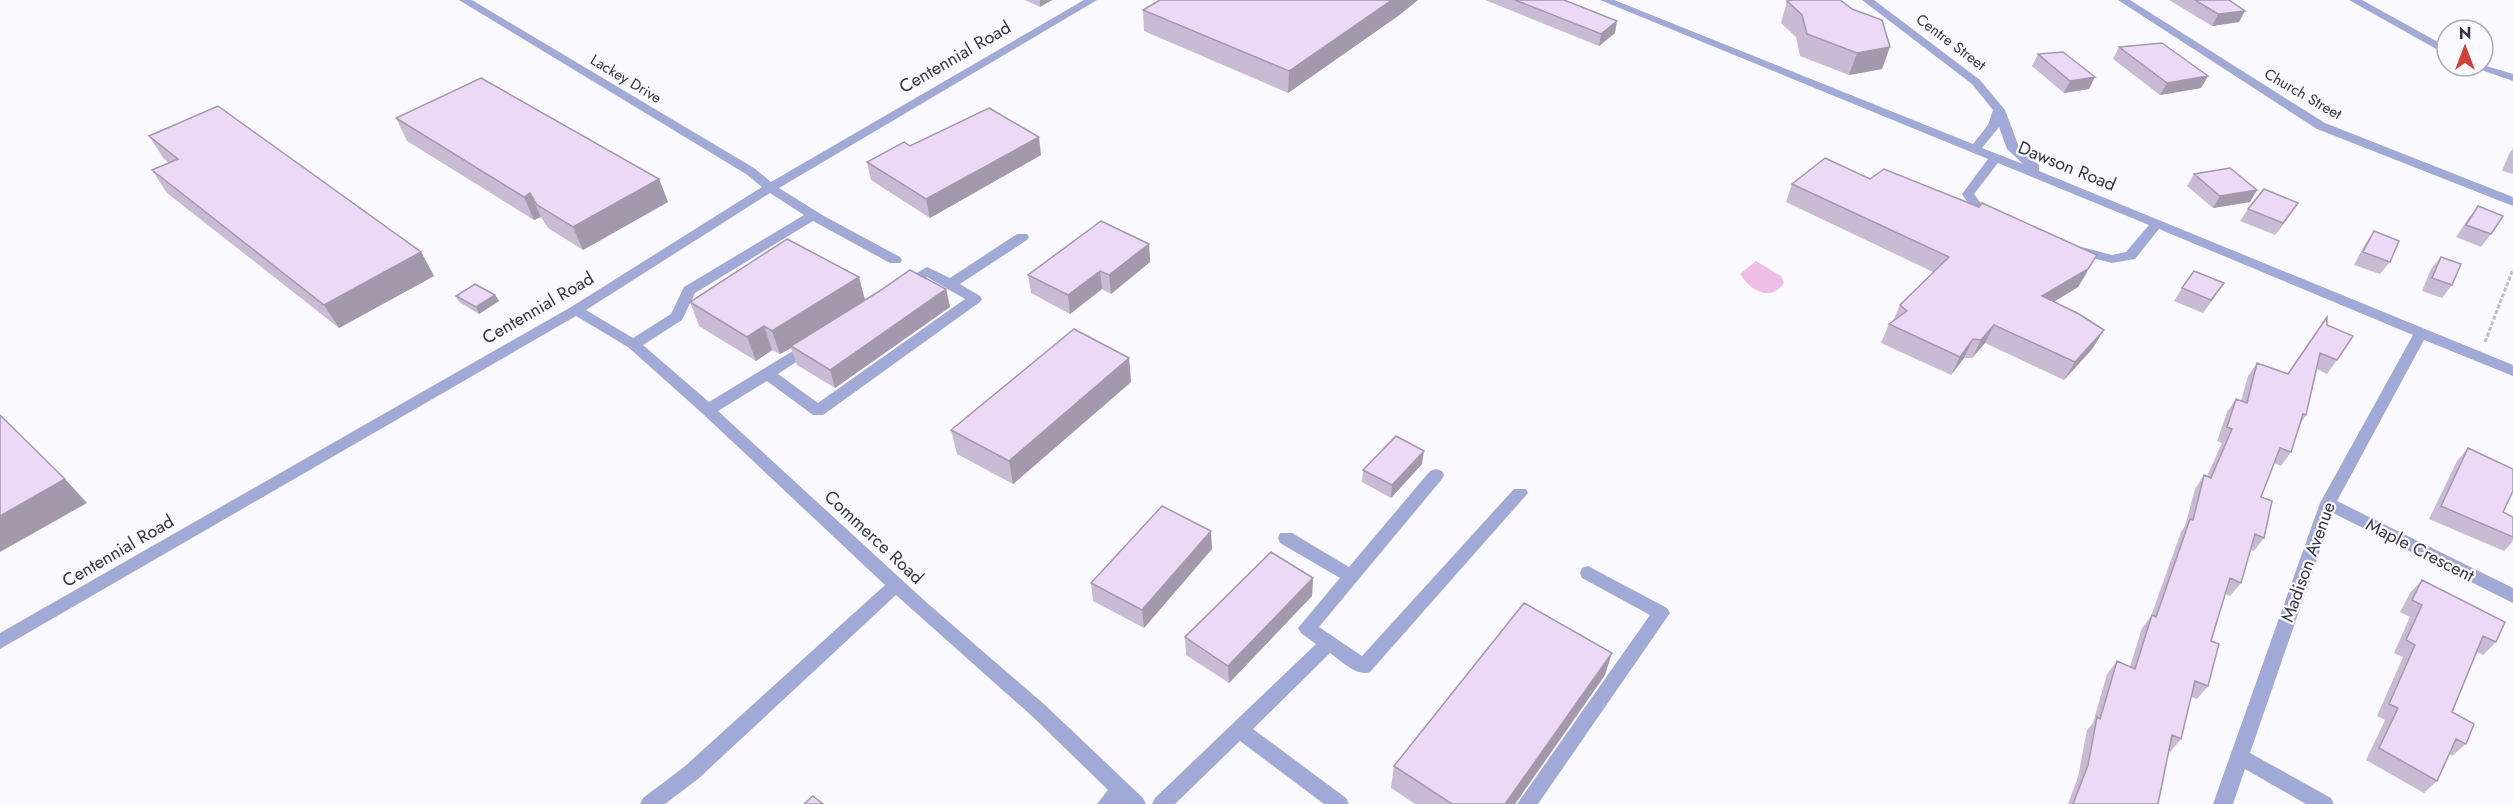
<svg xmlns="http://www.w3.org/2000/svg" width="2513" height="804" font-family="Jost,sans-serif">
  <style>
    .green { fill: #efbee7 }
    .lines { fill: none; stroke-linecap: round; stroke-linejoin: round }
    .path { stroke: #c0bec6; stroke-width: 3; stroke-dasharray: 4 2; stroke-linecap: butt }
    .minor { fill: #a1aad7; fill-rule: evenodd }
    .wall { fill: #cabbd4 }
    .shaded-wall { fill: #a498ac }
    .building { fill: #ebd9f6; stroke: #a498ac; stroke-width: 1.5 }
    .labels { text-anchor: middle; stroke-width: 4.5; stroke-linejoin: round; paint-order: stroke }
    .far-street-label { font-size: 15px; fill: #3a3744; stroke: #faf9ff }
    .street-label { font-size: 18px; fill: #3a3744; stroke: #faf9ff }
  </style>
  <rect width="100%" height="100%" fill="#faf9ff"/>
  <path class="green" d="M1756,261L1781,276L1784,283C1770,303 1750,290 1740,274Z"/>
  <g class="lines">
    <path class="path" d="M2485,342L2513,269"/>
    <path class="minor" d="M459,0H472L754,168L771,182L1084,0H1097L779,188L824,216L900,257L902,260L900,263H890L813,221L695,293L682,320L643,345L709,402L806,343H816L818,346L816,349L778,374L818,403L965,299L927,277L904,290L899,289L897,286L899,283L927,267L950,278L1017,234H1027L1029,237L1027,240L960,284L980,296L982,299L980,302L823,415H813L767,381L718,411L926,602L1045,705L1143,798L1146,804H1097L1108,790L1033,717L896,595L698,779L665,804H640L643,798L684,767L885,585L703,414L628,347L576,316L0,649V633L571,307L762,187L746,174ZM770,193L804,215L684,287L671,314L633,338L586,310Z
      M1600,0H1614L1973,144L1988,125L1993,110L1972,84L1862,0H1874L1980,80L2005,110L2019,147L2039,165V171L2513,365V376L2424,340L2337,501L2513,588V603L2333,513L2250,753L2331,798L2334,804H2306L2245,769L2233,804H2213L2320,503L2413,335L2159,229L2135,259L2112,263L2073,253L2071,250L2073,247L2078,246L2112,255L2126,252L2149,225L1998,163L1974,194L1980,202L1998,213L1997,216C1981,219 1969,206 1962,194L1988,159ZM1999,127L2007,149L2023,164L1982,148Z
      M2118,0H2130L2325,123L2513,197V206L2317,129Z
      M2349,0H2362L2447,47V55Z
      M2483,65L2513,74V81L2470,66Z
      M1436,469L1442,471L1444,475L1442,479L1319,627L1362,656L1514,489H1526L1528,493L1370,672C1357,677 1341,661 1330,653L1253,729L1346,798L1349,804H1324L1240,741L1175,804H1152L1155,798L1316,644L1301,633L1298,628L1340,578L1280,543L1278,538L1280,533H1292L1349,567L1430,471Z
      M1588,566L1667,608L1670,613L1538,804H1517L1650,615L1582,578L1580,573L1582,568Z"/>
  </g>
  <path class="wall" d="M1025,0H1052L1040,7Z
    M1160,0H1418L1398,16L1288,93L1144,31L1143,10Z
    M1485,0H1564L1615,33L1599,46Z
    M2169,0H2229L2239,22L2212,26Z
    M1787,1L1882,69L1849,75L1800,56L1796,37L1781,23Z
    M2119,47L2208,76L2201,88L2160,95L2113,59Z
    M2038,54L2089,89L2064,93L2032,66Z
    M396,118L659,179L668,202L583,250L548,228L541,217L534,220L407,141Z
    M149,136L421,252L434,276L339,328L167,193L152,170L169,163L164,159Z
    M2513,148V174L2502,171L2509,154Z
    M1041,155L930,218L871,180L867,162Z
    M2194,174L2257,190L2250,202L2213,208L2187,186Z
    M1870,179L2087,273L2078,287L2054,302L2093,348L2064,380L1985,343L1972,358H1964L1951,375L1881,343L1889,324L1893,321L1900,305L1933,272L1786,202L1792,184Z
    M2298,203L2275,235L2240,221L2248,209Z
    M2478,206L2491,234L2481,247L2456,237L2468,219Z
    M2374,231L2390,262L2380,274L2354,265L2365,244Z
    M1149,244L1150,262L1111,294L1102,289L1070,314L1031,293L1028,275Z
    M2441,257L2452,285L2442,298L2422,291L2431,269Z
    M859,277L865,300L946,289L950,307L835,388L797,365L791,348L780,354L772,350L756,361L699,326L690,302Z
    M2182,288L2216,295L2203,313L2174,301Z
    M495,295L499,301L479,314L459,302L456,296Z
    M2327,317V325L2337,360L2327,374L2317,369L2306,415L2300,424L2291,452L2281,466L2274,463L2261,497L2264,538L2254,551L2251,550L2241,583L2230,596L2225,594L2211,641L2208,686L2197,699L2191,697L2181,739L2170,752L2169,751L2158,804H2068L2078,777L2087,730L2093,723L2107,674L2117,661L2130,667L2142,628L2151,616L2181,532L2185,526L2195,489L2204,475L2207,476L2222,443L2217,441L2227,412L2236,399L2241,401L2248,376L2257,363L2288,373Z
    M1129,358L1131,382L1013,484L957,454L951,430Z
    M2468,448L2503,512L2513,517V541L2504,551L2429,519L2457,461Z
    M1422,464L1391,498L1362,482L1363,470Z
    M1212,549L1144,628L1093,601L1091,583Z
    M1313,578L1312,596L1229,683L1186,655L1185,637Z
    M2422,580L2496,642L2483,655L2477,652L2452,712L2466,744L2452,756L2449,754L2437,781L2424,793L2366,760L2385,720L2377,716L2403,657L2394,653L2410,617L2400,612L2410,593Z
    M1605,675L1515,804H1415L1391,788L1394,766Z"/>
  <path class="shaded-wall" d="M1040,0H1052L1040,7Z
    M1392,0H1418L1398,16L1288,93L1289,71Z
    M2245,11L2239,22L2212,26L2218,14Z
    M1617,21L1615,33L1599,46L1601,34Z
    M1890,47L1882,69L1849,75L1857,53Z
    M2208,76L2201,88L2160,95L2167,83Z
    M2095,77L2089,89L2064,93L2070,81Z
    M1039,137L1041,155L930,218L926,199Z
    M659,179L668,202L583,250L573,227Z
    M2257,190L2250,202L2213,208L2220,196Z
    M530,193L541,217L534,220L524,197Z
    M2298,203L2290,215L2275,235L2283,223Z
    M1149,244L1150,262L1111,294L1109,275Z
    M421,252L434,276L339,328L324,305Z
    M2097,255L2078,287L2032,315L2042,296Z
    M1100,271L1102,289L1070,314L1068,295Z
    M859,277L865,301L791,346V348L780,354L772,331Z
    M946,289L950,307L835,388L830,370Z
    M495,295L499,301L479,314L476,307Z
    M1994,325L1985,343L1972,358L1981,340Z
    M764,326L772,350L756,361L747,337Z
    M2104,330L2093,348L2064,380L2075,362Z
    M1973,339L1964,358L1951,375L1960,357Z
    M1129,358L1131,382L1013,484L1009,461Z
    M1424,451L1422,464L1391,498L1392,485Z
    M65,479L87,503L0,552V516Z
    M1211,531L1212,549L1144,628L1142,610Z
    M1313,578L1312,596L1229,683L1228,666Z
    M1612,653L1605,675L1515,804H1505Z"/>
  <path class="building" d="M1160,0H1392L1289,71L1143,10Z
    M1515,0H1564L1617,21L1601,34Z
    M1793,0H1840L1852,9L1882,20L1890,47L1857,53L1807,34L1802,15L1787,1Z
    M2195,0H2229L2245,11L2218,14Z
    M2162,43L2208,76L2167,83L2119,47Z
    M2063,52L2095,77L2070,81L2038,54Z
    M481,78L659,179L573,227L537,205L530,193L524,197L396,118Z
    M218,106L421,252L324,305L152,170L178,159L149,136Z
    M989,108L1039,137L926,199L867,162L904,142L910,146Z
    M1825,158L1870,179L1884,169L1979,207L1982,203L2097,255L2088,269L2042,296L2079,314L2104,330L2075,362L1994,325L1981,340L1973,339L1960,357L1889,324L1907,311L1900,305L1949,257L1792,184Z
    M2230,168L2257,190L2220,196L2194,174Z
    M2264,189L2298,203L2283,223L2248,209Z
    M2478,206L2503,216L2491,234L2466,225Z
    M1101,221L1149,244L1109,275L1100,271L1068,295L1028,275Z
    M2374,231L2399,241L2390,262L2363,252Z
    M787,239L859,277L772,331L764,326L747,337L690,302Z
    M2441,257L2461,264L2452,285L2432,278Z
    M910,270L946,289L830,370L791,346L878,292Z
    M2194,271L2224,283L2211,300L2182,288Z
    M475,284L495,295L476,307L456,296Z
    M2327,317V325L2353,336L2337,360L2320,353L2306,415L2303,414L2291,452L2280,448L2261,497L2272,501L2264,538L2255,534L2241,583L2230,578L2211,641L2219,644L2208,686L2195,681L2181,739L2172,735L2158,804H2073L2088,765L2097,717L2100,719L2117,661L2135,669L2152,615L2156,617L2190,519L2193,520L2204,475L2211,478L2232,429L2227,427L2236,399L2247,403L2257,363L2288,374Z
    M1074,329L1129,358L1009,461L951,430Z
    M0,415L65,479L0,516Z
    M1396,436L1424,451L1392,485L1363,470Z
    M2468,448L2513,469V491L2503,512L2513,517V537L2441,506Z
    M1162,506L1211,531L1142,610L1091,583Z
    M1271,552L1313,578L1228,666L1185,637Z
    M2422,580L2505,622L2496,642L2483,636L2452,712L2474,724L2466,744L2456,739L2437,781L2379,748L2398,708L2389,704L2415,645L2406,640L2422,605L2412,600Z
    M1524,603L1612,653L1505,804H1452L1394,766Z
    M813,796L823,804H804Z"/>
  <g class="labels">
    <g class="far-street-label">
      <text transform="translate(1951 42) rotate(37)" y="5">Centre Street</text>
      <text transform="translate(626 79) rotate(31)" y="5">Lackey Drive</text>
      <text transform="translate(2303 94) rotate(30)" y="5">Church Street</text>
    </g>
    <g class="street-label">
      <text transform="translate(955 57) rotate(-30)" y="6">Centennial Road</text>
      <text transform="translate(2067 166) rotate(22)" y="6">Dawson Road</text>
      <text transform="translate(538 308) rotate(-30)" y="6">Centennial Road</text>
      <text transform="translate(874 537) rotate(43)" y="6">Commerce Road</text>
      <text transform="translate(2420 550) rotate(27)" y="6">Maple Crescent</text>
      <text transform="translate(118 551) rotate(-30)" y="6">Centennial Road</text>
      <text transform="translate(2308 562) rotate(-70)" y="6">Madison Avenue</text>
    </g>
  </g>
  <g transform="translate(2465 48)"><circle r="28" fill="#faf9ff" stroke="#adabb4" stroke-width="1.5"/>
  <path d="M0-4.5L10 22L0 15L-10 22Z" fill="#cf4236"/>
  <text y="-9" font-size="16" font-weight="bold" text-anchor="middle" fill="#3a3744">N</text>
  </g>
</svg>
